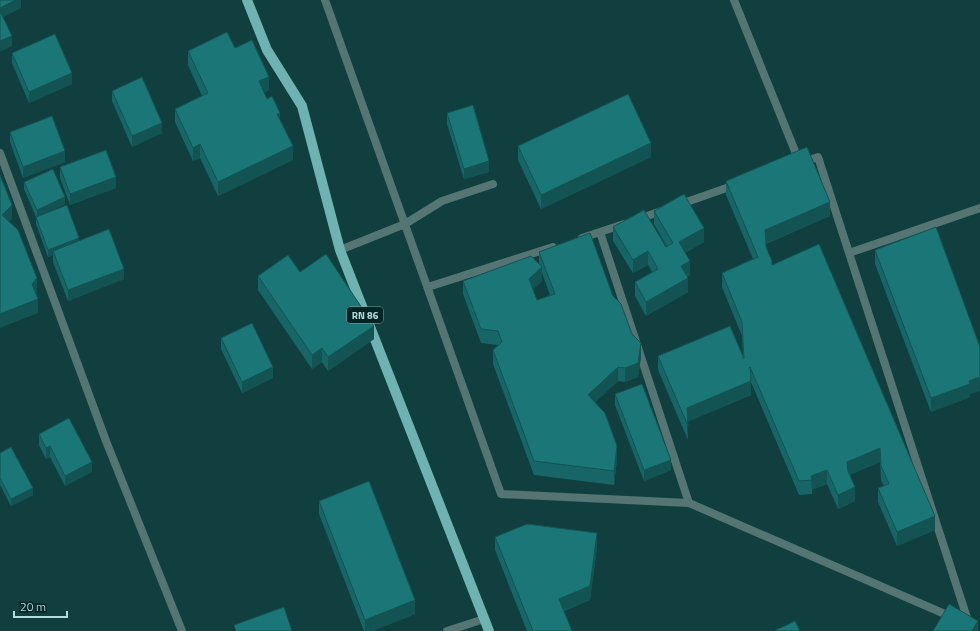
<svg xmlns="http://www.w3.org/2000/svg" width="980" height="631" font-family="'Titillium Web',sans-serif">
  <style>
    .lines { fill: none; stroke-linecap: round; stroke-linejoin: round }
    .street { stroke: #557575; stroke-width: 8 }
    .primary { stroke: #6eb2b2; stroke-width: 10 }
    .wall { fill: #176566; fill-rule: evenodd }
    .shaded-wall { fill: #135353 }
    .building { fill: #1b7677; stroke: #135353 }
    .labels { text-anchor: middle; stroke-width: 3.5; stroke-linejoin: round; paint-order: stroke }
    .shield { fill: #002424; stroke: #7fa4a4; stroke-width: 1 }
    .shield-label { font-size: 10px; font-weight: bold; fill: #b5dbdb }
  </style>
  <rect width="100%" height="100%" fill="#113f3f"/>
  <g class="lines">
    <path class="street" d="M325,0L501,494L689,503L954,618
      M734,0L799,161
      M0,153L106,441L182,631
      M803,162L818,157L969,624
      M678,205L735,185
      M639,219L664,210
      M600,232L689,503
      M582,238L624,224
      M340,250L405,224L442,201L493,184
      M849,253L980,208
      M428,287L553,247
      M447,631L484,619"/>
    <path class="primary" d="M247,0L267,50L302,106L340,250L489,631"/>
  </g>
  <path class="wall" d="M235,48L269,90L264,93L267,99L280,120L293,160L218,196L200,158L193,161L175,122V109L202,96L188,65V51Z
    M12,53L72,84L29,103L12,63Z
    M112,91L162,133L132,147L112,101Z
    M447,113L489,172L464,179L447,124Z
    M10,132L65,162L23,178L10,142Z
    M518,146L651,157L541,209L518,160Z
    M60,167L116,188L70,205L60,178Z
    M726,181L830,216L766,244V247L772,265L935,530L897,546L878,502V488L884,486L881,480L880,462L849,475L855,501L838,509L827,484L812,490V494L799,495L751,382V395L687,422L688,440L658,370V356L743,357L742,336L722,287V273L753,259L726,195Z
    M24,182L65,204L48,212L79,241L124,279L68,301L53,262V255L48,257L36,224V217L24,189Z
    M654,211L704,242L685,253L690,275L687,277L688,292L646,316L635,296V282L652,272L648,265L633,273L613,241V227L666,247H667L654,224Z
    M875,250L970,394V397L931,412L875,264Z
    M539,252L613,296L641,357L638,377L625,382L618,381L595,402L617,459L614,485L534,475L493,364V350L498,345L481,343L463,294V281L539,264ZM542,273L550,295L537,300L533,289L542,281Z
    M300,272L374,339L328,371L322,362L312,369L258,290V276Z
    M221,338L273,378L242,393L221,349Z
    M615,394L671,470L644,481L615,405Z
    M39,434L92,472L65,486L50,457L46,459L39,445Z
    M0,453L33,495L11,506L0,485Z
    M319,501L415,614L372,631H364L319,514Z
    M495,537L597,547L590,600L564,611L572,631H527L495,550Z"/>
  <path class="shaded-wall" d="M16,0H21V8L0,19V8Z
    M12,36V46L0,52V41Z
    M72,73V84L29,103V92Z
    M269,77V90L259,95V81Z
    M280,113V127L277,114Z
    M162,123V133L132,147V136Z
    M651,143V157L541,209V195Z
    M200,144V158L193,161V148Z
    M293,146V160L218,196V182Z
    M65,151V162L23,178V167Z
    M489,161V172L464,179V169Z
    M116,177V188L70,205V194Z
    M65,197V204L37,217V210Z
    M830,202V216L765,244V230Z
    M12,205V219L2,228V215Z
    M704,228V242L679,256V242Z
    M79,238V245L53,251V255L48,257V250Z
    M648,251V265L633,273V260Z
    M690,261V275L681,280V266Z
    M542,267V281L529,293V279Z
    M124,269V279L68,301V290Z
    M37,278V292L32,298V284Z
    M688,278V292L646,316V302Z
    M38,299V313L0,328V314Z
    M374,326V339L328,371V357Z
    M641,343V357L638,377L625,382V368Z
    M322,348V362L312,369V355Z
    M273,367V378L242,393V382Z
    M618,367V381L588,409V395Z
    M980,377V391L970,394V397L931,412V398L969,381Z
    M751,381V395L687,422V408Z
    M50,446V457L46,459V448Z
    M617,446V459L614,485V471Z
    M880,448V462L847,476V462Z
    M671,460V470L644,481V470Z
    M92,462V472L65,486V476Z
    M827,470V484L812,490L811,476Z
    M855,487V501L838,509V495Z
    M33,488V495L11,506V499Z
    M935,516V530L897,546V532Z
    M597,533V547L590,600L559,612V599Z
    M415,600V614L372,631H365V620Z
    M978,621V631H972Z"/>
  <path class="building" d="M0,0H16L0,8Z
    M0,11L12,36L0,41Z
    M227,32L235,48L252,40L269,77L259,81L267,99L272,96L280,113L277,114L293,146L218,182L200,144L193,148L175,109L208,93L188,51Z
    M55,34L72,73L29,92L12,53Z
    M142,77L162,123L132,136L112,91Z
    M628,94L651,143L541,195L518,146Z
    M473,105L489,161L464,169L447,113Z
    M52,116L65,151L23,167L10,132Z
    M807,147L830,202L765,230L766,247L772,261V265L819,244L935,516L897,532L878,488L889,484L881,466L880,448L847,462L848,471L855,487L838,495L827,470L811,476L812,480L799,481L750,367L751,381L687,408L688,426L658,356L730,326L744,359L742,322L722,273L758,257L726,181Z
    M106,150L116,177L70,194L60,167Z
    M53,169L65,197L37,210L24,182Z
    M0,175L12,205L2,215L18,230L37,278L32,284L38,299L0,314Z
    M684,194L704,228L679,242L690,261L681,266L688,278L646,302L635,282L658,269L648,251L633,260L613,227L644,210L666,247L673,243L654,211Z
    M67,205L79,238L48,250L36,217Z
    M936,227L980,347V377L969,381L970,384L931,398L875,250Z
    M109,229L124,269L68,290L53,251Z
    M590,233L613,296L621,304L632,334L641,343L638,363L625,368L618,367L588,395L605,413L617,446L614,471L534,461L493,350L502,342L498,331L481,329L463,281L531,256L542,267L529,279L537,300L555,294L539,252Z
    M326,254L374,326L328,357L322,348L312,355L258,276L288,255L300,272Z
    M252,323L273,367L242,382L221,338Z
    M642,384L671,460L644,470L615,394Z
    M69,418L92,462L65,476L50,446L46,448L39,434Z
    M11,447L33,488L11,499L0,478V453Z
    M369,481L415,600L365,620L319,501Z
    M527,524L597,533L590,586L559,599L572,631H533L495,537Z
    M949,604L978,621L972,631H933Z
    M284,607L292,631H236L234,625Z
    M795,621L800,631H774Z"/>
  <g class="labels">
    <rect class="shield" x="347" y="307" width="36" height="16" rx="3"/>
    <g class="shield-label">
      <text x="365" y="319">RN 86</text>
    </g>
  </g>
  <path d="M14 611v6h53v-6" fill="none" stroke="#b5dbdb" stroke-width="2"/>
  <text x="20" y="611" font-size="12" fill="#b5dbdb" stroke="#002424" stroke-width="3" paint-order="stroke">20 m</text>
</svg>
